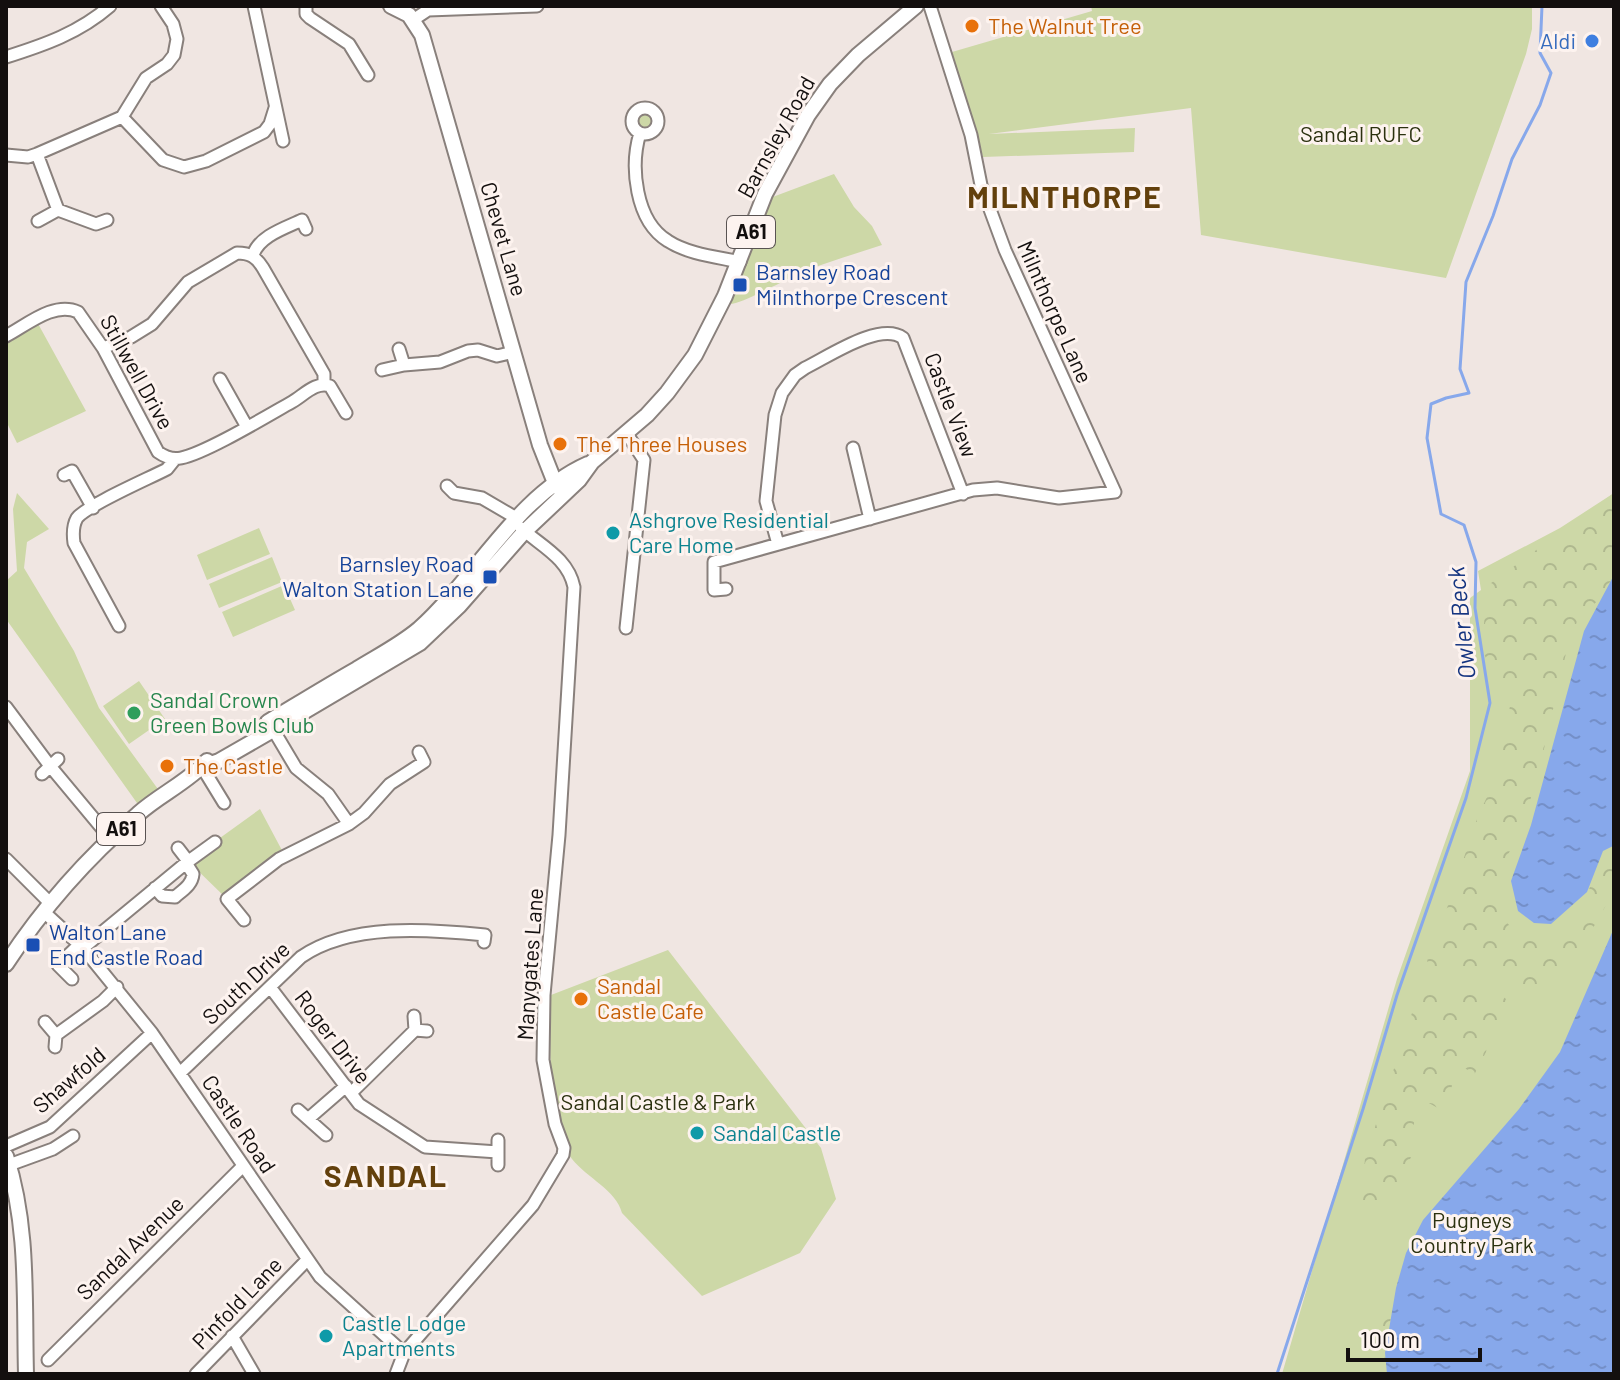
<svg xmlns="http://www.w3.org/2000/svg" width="1620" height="1380" font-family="Barlow,sans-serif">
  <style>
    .green { fill: #cdd8a7 }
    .forest { fill: url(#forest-crowns) }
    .water { fill: url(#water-ripples) }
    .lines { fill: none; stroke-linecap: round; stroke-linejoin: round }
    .stream { stroke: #87a8eb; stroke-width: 3 }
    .minor-casing { stroke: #89807c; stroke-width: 15 }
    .major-casing { stroke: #89807c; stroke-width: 18 }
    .minor { stroke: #fff; stroke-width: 11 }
    .major { stroke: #fff; stroke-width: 14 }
    .food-dot { fill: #e8710a; stroke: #fdf3ef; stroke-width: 3 }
    .shop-dot { fill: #3f7fe0; stroke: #fdf3ef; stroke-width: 3 }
    .transit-dot { fill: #1a4fb4; stroke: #fdf3ef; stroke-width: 3 }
    .culture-dot { fill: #0f9aa8; stroke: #fdf3ef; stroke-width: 3 }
    .leisure-dot { fill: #2e9e5b; stroke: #fdf3ef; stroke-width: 3 }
    .labels { text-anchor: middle; stroke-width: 6; stroke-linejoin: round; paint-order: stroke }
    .shield { fill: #fdf3ef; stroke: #595352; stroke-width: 2 }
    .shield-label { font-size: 20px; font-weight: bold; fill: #130f0e }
    .food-label { font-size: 22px; fill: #c56008; stroke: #fdf3ef; text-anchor: start }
    .shop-label { font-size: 22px; fill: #366cbe; stroke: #fdf3ef; text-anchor: end }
    .park-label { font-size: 22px; fill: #2b310f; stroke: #fdf3ef }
    .street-label { font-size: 22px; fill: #130f0e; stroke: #fdf3ef }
    .transit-label { font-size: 22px; fill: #164399; stroke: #fdf3ef; text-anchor: start }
    .culture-label { font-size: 22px; fill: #0d838f; stroke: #fdf3ef; text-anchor: start }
    .leisure-label { font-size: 22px; fill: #27864d; stroke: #fdf3ef; text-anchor: start }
    .water-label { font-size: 24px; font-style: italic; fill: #143480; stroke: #fdf3ef }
    .district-label { font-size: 30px; font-weight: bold; letter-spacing: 2px; fill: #63400c; stroke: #fdf3ef }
  </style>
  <defs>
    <pattern id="forest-crowns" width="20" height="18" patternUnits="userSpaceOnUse" patternTransform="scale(2)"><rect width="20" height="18" fill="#cdd8a7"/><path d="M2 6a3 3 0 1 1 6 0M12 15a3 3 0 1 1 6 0" fill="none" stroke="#afb88f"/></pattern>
    <pattern id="water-ripples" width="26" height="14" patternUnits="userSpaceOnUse" patternTransform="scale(2)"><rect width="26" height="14" fill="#87a8eb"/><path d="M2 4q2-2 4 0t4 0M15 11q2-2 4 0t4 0" fill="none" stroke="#748fc8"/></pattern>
  </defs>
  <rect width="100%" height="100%" fill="#f0e6e2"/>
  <path class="green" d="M1091,6H1532V29L1526,54L1446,278L1201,235L1191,108L989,134L1135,128L1134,152L983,157L952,52L1092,11Z
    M632 121a13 13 0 1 1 26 0a13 13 0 1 1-26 0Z
    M834,174L854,207L872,226L882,245C858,253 834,260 810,269C793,275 743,304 730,304L770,198Z
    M36,320L86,411L17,443L6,421V336Z
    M17,493L49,529L27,542L24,568L74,651L99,708L163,796L142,810L6,619V581L17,571L13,509Z
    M1614,493V1374H1282L1397,979L1470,771V598L1481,590L1478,571L1560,528Z
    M259,528L270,554L207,580L197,555Z
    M272,557L282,582L219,608L209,584Z
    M284,585L295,610L233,637L222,612Z
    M139,681L165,719L129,744L103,706Z
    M260,809L285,856L227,899L188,861Z
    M668,950L821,1148L836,1199L800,1253L702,1296L622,1213C616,1190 587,1178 572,1159C546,1125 550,1037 551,995Z"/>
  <path class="forest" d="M1614,493V575L1599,600L1580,615L1570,638C1554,697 1545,758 1525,816C1517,840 1500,863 1499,890C1499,909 1502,921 1517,932C1568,965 1591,886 1603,851L1613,846L1614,841V891L1593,928L1553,984C1520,991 1514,979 1485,973C1471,970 1441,967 1427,967C1427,938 1447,941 1446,911L1478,816L1496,778L1510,706L1482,650L1487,586Z
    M1442,984L1493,987L1507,1000L1515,1018L1490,1032L1486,1052L1474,1075L1461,1065L1454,1078L1445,1112L1427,1102L1414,1114V1151L1377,1226L1360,1219L1365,1158L1421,985Z
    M1393,1306L1385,1353L1387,1374H1362L1370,1309Z"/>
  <path class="water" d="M1614,575V841L1613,846L1603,851L1587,892L1551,924L1534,923L1518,911L1511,881L1531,825L1584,631Z
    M1614,928V1374H1387L1385,1353L1396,1288L1406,1253L1423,1220L1519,1109L1560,1052Z"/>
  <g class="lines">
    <path class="stream" d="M1277,1374L1363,1109L1397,995L1466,798L1490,703L1475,608L1476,562L1464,525L1441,514L1427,438L1431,404L1446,398L1469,393L1460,369L1466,282L1493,216L1512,159L1540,105L1551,73L1540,53L1542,6"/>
    <defs>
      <path id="minor" d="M254,6L283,141
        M306,6V14L310,18L349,44L368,75
        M413,20L428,10L537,6
        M6,57C44,45 79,33 110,6
        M632 121a13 13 0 1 1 26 0a13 13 0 1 1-26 0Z
        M122,117L163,160L184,167L206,161L264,132L270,124L275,108
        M640,133C630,166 635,221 668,241C688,254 717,257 740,262
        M37,154L58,210L96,224L107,220
        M6,155L28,157L37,154L122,117L146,78L167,64L174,55L177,39L173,24L161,6
        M38,221L58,210
        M253,255C259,236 285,228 302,220L306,229
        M6,336C27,325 54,301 78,312L103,348L158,452C165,457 172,460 181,458C206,453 267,416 292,402C304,395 316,381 330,386L346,413
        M103,348L131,337L152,324L188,282L237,253C250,253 256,257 263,268L324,374V384
        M399,349L404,365
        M382,370L404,365L440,362L468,351L478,350L497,356L514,352
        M220,379L247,427
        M853,448L870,519
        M64,475L72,471L93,508
        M447,486L454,493L482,498L518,519
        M778,544L766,501L775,415L782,393L795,375L805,368C828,357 880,321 903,338L963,494
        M726,589L714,590V562L973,490L997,488L1059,498L1115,492L1005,250L981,185L971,135L930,6
        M119,626L74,543C73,536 73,525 77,518C87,505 150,478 167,469L175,459
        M626,628L644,460L627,434
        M6,707L50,766L110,838
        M271,726L296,768L328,794L349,824
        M202,767L224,803
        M42,774L58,759
        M178,848L188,861
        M6,859L51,904
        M155,888L162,896L175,897C183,890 192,885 193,874L186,863
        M44,912L83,948L152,1033L320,1277L404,1353
        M244,920L227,899L279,859L349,824L364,813L390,784L424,762L419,752
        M83,948L186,863L215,842
        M72,979L58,965L80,944
        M270,987L359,1104L425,1147L498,1152
        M414,1016L415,1030L427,1031
        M45,1022L56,1035L55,1047
        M56,1035L103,1001L117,987
        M180,1073L301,957C350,923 428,929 485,935L484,942
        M351,1093L415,1030
        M298,1110L326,1135
        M308,1119L346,1086
        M498,1140V1165
        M6,1146L50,1127L152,1033
        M9,1165L53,1149L73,1136
        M232,1336L254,1374
        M48,1360L242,1167
        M196,1374L307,1260
        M396,1374L404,1353L533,1205L563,1155L564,1148L555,1124L543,1060L544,995L559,835L574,587C568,558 541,546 521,528"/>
      <path id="major" d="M391,6L409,15L422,35L540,445L555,483L560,489
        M268,722C298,704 327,686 357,669C378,656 400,645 419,629C476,578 516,496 588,464
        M202,767L219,761L273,730L420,643L459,606L524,532L579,480L592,462L647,415L667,393L695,355L725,296L765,194L808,115L830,84L858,55L916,6
        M6,964C42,909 88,857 138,814C159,795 188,782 207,761
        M6,1156C29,1226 24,1301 26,1374"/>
    </defs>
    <use href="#minor" class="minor-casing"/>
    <use href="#major" class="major-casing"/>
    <use href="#minor" class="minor"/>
    <use href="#major" class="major"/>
  </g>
  <g class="food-dot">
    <circle cx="972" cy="26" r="8"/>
    <circle cx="560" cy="444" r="8"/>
    <circle cx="167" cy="766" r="8"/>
    <circle cx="581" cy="999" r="8"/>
  </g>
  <circle class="shop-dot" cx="1592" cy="41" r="8"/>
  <g class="transit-dot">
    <rect x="732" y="277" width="16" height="16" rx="4"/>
    <rect x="482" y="569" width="16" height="16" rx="4"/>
    <rect x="25" y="937" width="16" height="16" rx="4"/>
  </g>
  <g class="culture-dot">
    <circle cx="613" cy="533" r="8"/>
    <circle cx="697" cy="1133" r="8"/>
    <circle cx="326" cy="1336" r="8"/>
  </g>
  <circle class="leisure-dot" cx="134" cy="713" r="8"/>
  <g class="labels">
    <g class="shield">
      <rect x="727" y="216" width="48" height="32" rx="6"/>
      <rect x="97" y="813" width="48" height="32" rx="6"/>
    </g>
    <g class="shield-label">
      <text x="751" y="239">A61</text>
      <text x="121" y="836">A61</text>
    </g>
    <g class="food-label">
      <text x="988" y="34">The Walnut Tree</text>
      <text x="576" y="452">The Three Houses</text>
      <text x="183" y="774">The Castle</text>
      <text x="597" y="994">Sandal<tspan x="597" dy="25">Castle Cafe</tspan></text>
    </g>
    <g class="shop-label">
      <text x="1576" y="49">Aldi</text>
    </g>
    <g class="park-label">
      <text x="1361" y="142">Sandal RUFC</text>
      <text x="658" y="1110">Sandal Castle &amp; Park</text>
      <text x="1472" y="1228">Pugneys<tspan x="1472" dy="25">Country Park</tspan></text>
    </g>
    <g class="street-label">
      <text transform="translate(776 137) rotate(-61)" y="8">Barnsley Road</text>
      <text transform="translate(504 239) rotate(74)" y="8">Chevet Lane</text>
      <text transform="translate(1055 312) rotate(66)" y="8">Milnthorpe Lane</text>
      <text transform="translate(137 372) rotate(61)" y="8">Stillwell Drive</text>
      <text transform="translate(951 405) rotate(69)" y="8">Castle View</text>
      <text transform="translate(530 964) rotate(-86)" y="8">Manygates Lane</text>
      <text transform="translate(246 983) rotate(-43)" y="8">South Drive</text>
      <text transform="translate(333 1037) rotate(53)" y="8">Roger Drive</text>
      <text transform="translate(69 1080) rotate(-41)" y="8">Shawfold</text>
      <text transform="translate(239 1124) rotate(56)" y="8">Castle Road</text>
      <text transform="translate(130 1248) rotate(-44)" y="8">Sandal Avenue</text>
      <text transform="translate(237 1303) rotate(-46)" y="8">Pinfold Lane</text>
    </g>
    <g class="transit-label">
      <text x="756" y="280">Barnsley Road<tspan x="756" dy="25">Milnthorpe Crescent</tspan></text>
      <text x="474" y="572" text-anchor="end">Barnsley Road<tspan x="474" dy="25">Walton Station Lane</tspan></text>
      <text x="49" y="940">Walton Lane<tspan x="49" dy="25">End Castle Road</tspan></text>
    </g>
    <g class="culture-label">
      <text x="629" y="528">Ashgrove Residential<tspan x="629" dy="25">Care Home</tspan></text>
      <text x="713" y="1141">Sandal Castle</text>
      <text x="342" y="1331">Castle Lodge<tspan x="342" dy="25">Apartments</tspan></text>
    </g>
    <g class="leisure-label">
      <text x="150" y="708">Sandal Crown<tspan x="150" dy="25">Green Bowls Club</tspan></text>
    </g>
    <g class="water-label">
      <text transform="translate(1462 623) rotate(-96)" y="8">Owler Beck</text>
    </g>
    <g class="district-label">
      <text x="1065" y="208">MILNTHORPE</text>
      <text x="386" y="1187">SANDAL</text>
    </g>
  </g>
  <rect width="1620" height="1380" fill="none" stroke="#130f0e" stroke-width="16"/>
  <path d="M1348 1348v12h132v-12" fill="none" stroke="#130f0e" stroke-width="4"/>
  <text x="1360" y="1348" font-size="24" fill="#130f0e" stroke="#fdf3ef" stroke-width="6" paint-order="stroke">100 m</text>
</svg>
